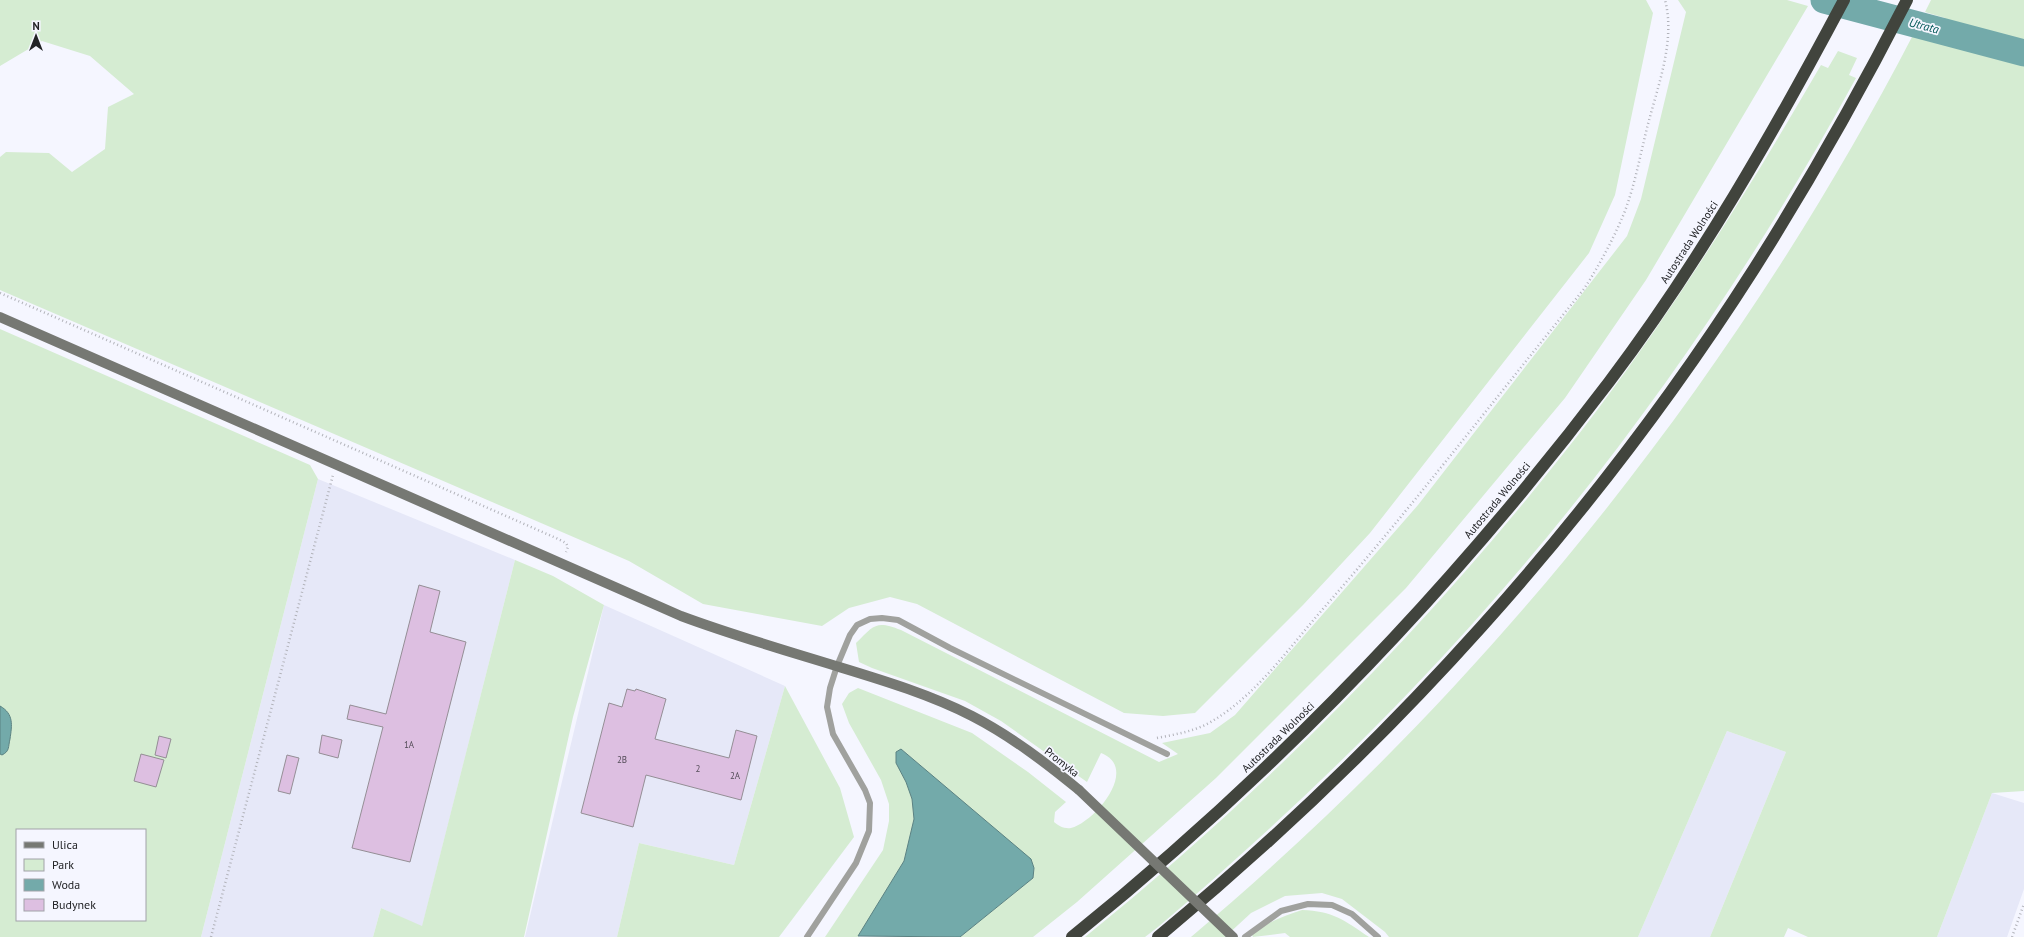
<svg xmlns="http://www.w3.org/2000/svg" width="2024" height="937" font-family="'PT Sans',sans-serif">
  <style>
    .built { fill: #e6e8f8 }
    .green { fill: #d5ecd2; fill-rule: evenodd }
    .water { fill: #73aaaa; stroke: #5b8282 }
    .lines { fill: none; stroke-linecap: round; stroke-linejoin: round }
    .river { stroke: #73aaaa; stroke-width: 27 }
    .building { fill: #ddbfe1; stroke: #948e95 }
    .path { stroke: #b2b3ba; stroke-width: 2.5; stroke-dasharray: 1 3; stroke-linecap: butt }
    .lane { stroke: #a0a19e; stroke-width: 6 }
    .secondary { stroke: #767873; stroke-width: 10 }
    .highway { stroke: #41443d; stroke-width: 12 }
    .secondary-bridge { stroke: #767873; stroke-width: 10 }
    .labels { text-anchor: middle; stroke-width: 3.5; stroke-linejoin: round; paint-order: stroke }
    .number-label { font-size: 9px; fill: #514a55 }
    .street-label { font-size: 11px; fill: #222326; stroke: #f5f6ff }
    .water-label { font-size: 12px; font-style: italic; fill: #025858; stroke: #f5f6ff }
  </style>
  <rect width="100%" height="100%" fill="#f5f6ff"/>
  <path class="built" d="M318,479L515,560L422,927L381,908L373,937H201Z
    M604,605L785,686L734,865L639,843L617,937H525Z
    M1727,731L1786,752L1710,937H1638Z
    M1992,793L2024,803V889L2007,937H1937Z"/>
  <path class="green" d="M0,0H1646L1653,13L1615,195L1589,253L1370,533L1303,605L1195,713L1163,716L1124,713L917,604L890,597L849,608L822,626L703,604L629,561L0,290V157L6,152L49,153L72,172L105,149L108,107L134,94L90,56L42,41L0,66Z
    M1678,0H1787L1808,6L1646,280L1565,398L1406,588L1216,778L1077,902L1033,937H960L1033,878L1034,868L1030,859L901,749L896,763L906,782L912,799L914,819L904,861L858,937H825L883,850L889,821V804L881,780L849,723L842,704L849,693L858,688L972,733L1028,772L1066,802L1055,812L1054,822C1059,826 1064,829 1071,828C1095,822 1140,768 1101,753L1087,782L1001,721L965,701L872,668L859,662L856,643C874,625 876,620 901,630L1159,762L1178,754L1162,743L1210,733L1235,715L1418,505L1627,236L1641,199L1686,12Z
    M1931,0H2024V791L1992,793L1937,937H1808L1788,928L1784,937H1710L1786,752L1727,731L1638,937H1389L1385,932L1342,899L1322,893L1285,896L1251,913L1225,937H1191C1487,688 1735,378 1913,35L1935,40L1945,18L1925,12Z
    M1838,51L1857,58L1849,75L1856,78C1736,299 1587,506 1413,688C1333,772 1247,851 1158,927L1145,937H1085C1276,782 1449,605 1598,409C1680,300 1752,184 1821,65L1828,68Z
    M0,329L310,465L318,479L201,937H0ZM17,830H145V920H17Z
    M515,560L553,576L604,605L573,717L524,937H373L381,908L422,926Z
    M785,686L840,788L854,837L779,937H617L639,843L734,865Z
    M1302,910C1333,911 1344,920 1369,937H1290L1285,933L1253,937L1252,935C1266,922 1284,916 1302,910Z"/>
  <path class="water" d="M0,706C14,714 12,725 10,739C8,747 10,751 2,755L0,754Z
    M901,749L1031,859L1034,868L1033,878L960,937L858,936L904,861L914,819L912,799L906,782L896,763V752Z"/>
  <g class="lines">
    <path class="river" d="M1824,0L2024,53"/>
  </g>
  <path class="building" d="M419,585L440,591L430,632L466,642L410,862L352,848L383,727L347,719L350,705L386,714Z
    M627,689L635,691L636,689L666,699L655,739L729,758L736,730L757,736L741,800L646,775L633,827L581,813L609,703L622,707Z
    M322,735L342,740L338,758L319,753Z
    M159,736L171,739L166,758L155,755Z
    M141,754L164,760L156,787L134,781Z
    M287,755L299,758L290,794L278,791Z"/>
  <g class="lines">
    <path class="path" d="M0,293L556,538L566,543L568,547L566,552
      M1157,738C1177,734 1197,731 1214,720C1257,694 1289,648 1322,610C1413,506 1497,396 1584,289C1600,264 1614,238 1625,211C1635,184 1640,156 1647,128C1657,88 1676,41 1665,0
      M211,937L333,475
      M2012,937L2024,904"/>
    <path class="lane" d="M807,937L856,863L869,831L870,803L865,790L833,734L827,707L830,688L837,666L850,635L857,625L870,619L882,618L898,620L950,648L1167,754
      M1245,937L1281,911L1308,904L1332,905L1352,914L1378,937"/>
    <path class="secondary" d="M0,317L681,616C732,635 784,650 836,666C882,680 929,694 972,716C1011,736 1046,763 1079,790"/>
    <path class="highway" d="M1072,937C1273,775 1453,588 1609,382C1699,263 1774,132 1844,0
      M1158,937C1388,747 1594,520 1754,269C1809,182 1860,92 1907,0"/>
    <path class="secondary-bridge" d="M1079,790L1233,937"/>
  </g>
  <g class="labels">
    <g class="number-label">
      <text x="409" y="748">1A</text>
      <text x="622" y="763">2B</text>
      <text x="698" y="772">2</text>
      <text x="735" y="779">2A</text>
    </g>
    <g class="street-label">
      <text transform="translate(1689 242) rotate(-57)" y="4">Autostrada Wolności</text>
      <text transform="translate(1497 500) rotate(-50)" y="4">Autostrada Wolności</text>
      <text transform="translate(1278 737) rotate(-44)" y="4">Autostrada Wolności</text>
      <text transform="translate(1062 762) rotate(38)" y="4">Promyka</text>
    </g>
    <g class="water-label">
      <text transform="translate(1924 26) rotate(15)" y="4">Utrata</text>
    </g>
  </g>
  <rect x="16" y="829" width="130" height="92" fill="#f5f6ff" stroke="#a1a2a8"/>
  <rect x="24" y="842" width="20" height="6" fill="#767873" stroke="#a1a2a8"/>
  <text x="52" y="849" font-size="12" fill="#222326">Ulica</text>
  <rect x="24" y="859" width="20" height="12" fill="#d5ecd2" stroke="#a1a2a8"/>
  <text x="52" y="869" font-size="12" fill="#222326">Park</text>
  <rect x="24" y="879" width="20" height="12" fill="#73aaaa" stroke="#a1a2a8"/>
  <text x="52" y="889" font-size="12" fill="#222326">Woda</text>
  <rect x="24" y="899" width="20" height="12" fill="#ddbfe1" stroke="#a1a2a8"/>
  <text x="52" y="909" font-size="12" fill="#222326">Budynek</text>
  <g transform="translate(36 36)" stroke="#f5f6ff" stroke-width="3" paint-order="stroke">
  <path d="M0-3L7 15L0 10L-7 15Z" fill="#222326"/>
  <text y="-6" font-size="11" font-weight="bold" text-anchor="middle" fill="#222326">N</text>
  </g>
</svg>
